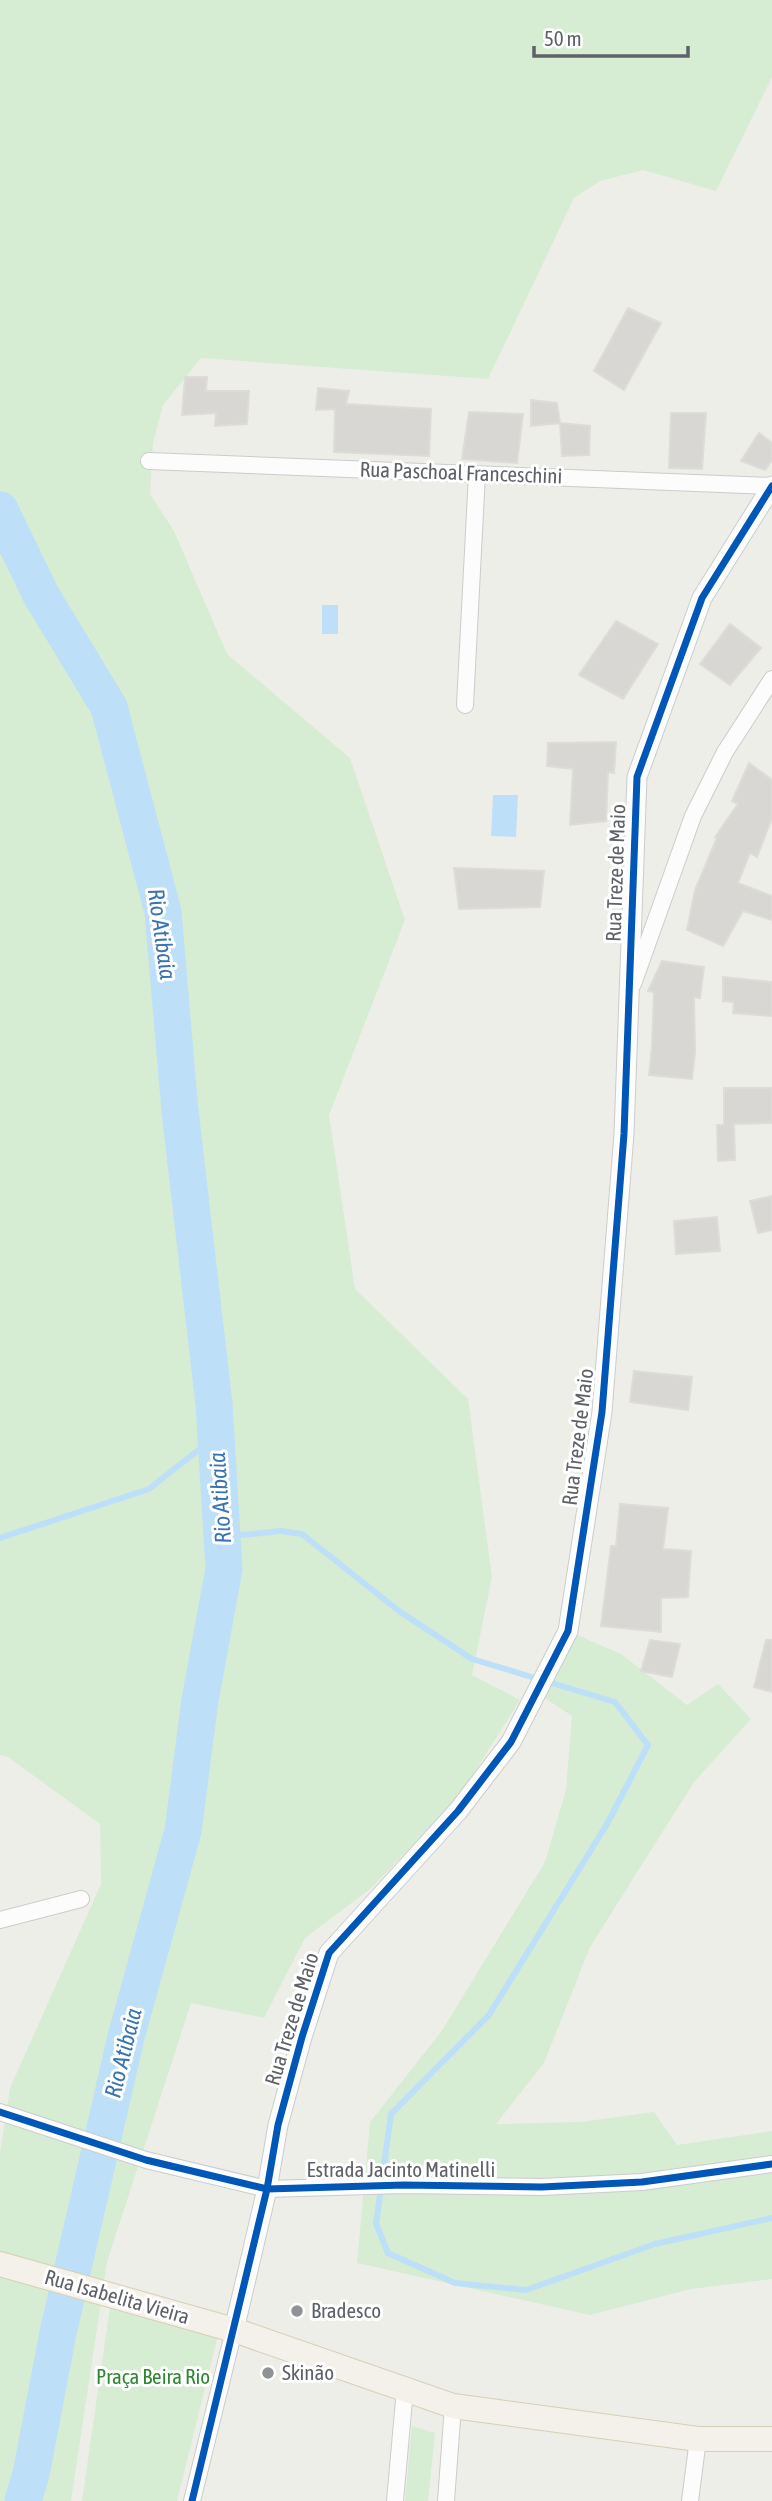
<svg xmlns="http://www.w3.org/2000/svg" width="772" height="2501" font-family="'Asap Condensed',sans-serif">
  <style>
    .green { fill: #d6ecd3 }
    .water { fill: #bde0f8 }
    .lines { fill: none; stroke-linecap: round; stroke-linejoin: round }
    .stream { stroke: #bde0f8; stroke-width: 6 }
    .river { stroke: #bde0f8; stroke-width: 37 }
    .building { fill: #d8d7d4; stroke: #dedcd8; stroke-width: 2 }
    .minor-casing { stroke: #cbcccb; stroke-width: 18 }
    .tertiary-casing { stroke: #cbcccb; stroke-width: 21 }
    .primary-casing { stroke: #d7cfb5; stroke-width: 26 }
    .minor { stroke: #fcfcfc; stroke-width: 16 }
    .tertiary { stroke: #fcfcfc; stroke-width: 19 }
    .primary { stroke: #f3f1e9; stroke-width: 24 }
    .cycleway-casing { stroke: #fff; stroke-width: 11 }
    .cycleway { stroke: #0057b8; stroke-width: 7 }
    .poi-dot { fill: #909395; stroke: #fff; stroke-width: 2.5 }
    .labels { text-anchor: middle; stroke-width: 6; stroke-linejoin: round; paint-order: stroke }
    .street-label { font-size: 21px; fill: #5e6268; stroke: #fff }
    .poi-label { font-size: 21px; fill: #5e6268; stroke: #fff; text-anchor: start }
    .park-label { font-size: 21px; fill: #2f8632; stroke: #fff }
    .water-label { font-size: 23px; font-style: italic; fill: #3974b1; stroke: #fff }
  </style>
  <rect width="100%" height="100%" fill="#eeeee9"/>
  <path class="green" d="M0,0H772V77L716,191L643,170L600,181L574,198L488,379L201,358L163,405L153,443L150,494L174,531L227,654L350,758L405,920L329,1115L355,1289L468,1399L492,1577L472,1675L520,1700L456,1801L370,1889L305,1938L264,2018L191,2003L107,2262L71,2501H0V2154L10,2088L101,1884L100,1824L8,1757L0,1755Z
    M568,1631L621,1654L687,1705L718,1684L751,1719L694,1782L590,1947L544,2063L496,2124L580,2122L654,2112L677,2145L772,2131V2279L691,2289L590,2315L357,2263L370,2122L441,2032L545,1862L566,1790L572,1716L545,1698Z
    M110,2307L218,2335L177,2501H82Z
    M412,2426L435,2433L428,2501H405Z"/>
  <path class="water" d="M322,605H338V634H322Z
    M493,795H518L516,837L491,836Z"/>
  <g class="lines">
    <path class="stream" d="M222,1537L281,1531L302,1534L399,1611L472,1659L615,1702L648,1745L607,1824L489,2015L391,2114L376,2224L388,2253L455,2283L526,2290L655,2244L772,2218
      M0,1538L149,1489L216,1436"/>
    <path class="river" d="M0,510L41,595L109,707L163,912L180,1111L214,1404L224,1569L200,1700L183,1831L126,2037L58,2333L31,2474L23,2501"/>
  </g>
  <path class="building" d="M628,308L661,323L624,390L594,371Z
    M185,377H207L206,391H249L247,424L215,426L216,413L182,415Z
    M318,388L349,391L346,404L431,409L429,456L334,452L335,409L316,410Z
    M531,400L557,403L560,423L531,426Z
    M469,412L523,414L517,463L462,459Z
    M671,413H706L702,469L669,468Z
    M560,423L590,426L589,455L562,456Z
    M759,433L772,443V460L765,470L741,461Z
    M616,621L658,644L623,699L579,675Z
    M730,624L761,648L730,685L700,664Z
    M616,742L614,773L608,772L606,821L570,825L573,769L547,766L548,743Z
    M749,763L772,780V818L757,857L750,853L738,883L772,896V920L743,911L723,946L687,930L695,890L717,838L715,837L738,804L732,801Z
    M454,868L544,871L540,907L459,909Z
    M662,961L704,967L700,998L694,997L695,1052L692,1079L649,1075L652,1046L654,992L648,991Z
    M723,977L772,982V1016L733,1013L734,1002L723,1001Z
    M724,1088H772V1123L734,1124L735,1160L718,1161L717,1125H724Z
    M772,1196V1230L758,1233L750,1201Z
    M717,1217L720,1251L676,1254L674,1221Z
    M634,1371L692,1377L688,1410L630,1402Z
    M620,1504L668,1508L663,1549L691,1551L688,1597L661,1598V1632L601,1626L611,1546H616Z
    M650,1640L680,1644L672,1677L641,1671Z
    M766,1640H772V1692L754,1687Z"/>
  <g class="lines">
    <defs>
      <path id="minor" d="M149,461L772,486
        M465,705L477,474
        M633,984L693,816L725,752L772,679
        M0,1920L81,1899
        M0,2112L146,2160L267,2189L404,2185L542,2187L642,2182L772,2164
        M192,2501L234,2330
        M395,2501L405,2389
        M446,2501L453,2406
        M690,2501L698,2439"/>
      <path id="tertiary" d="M234,2330L267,2189L278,2125L302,2037L329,1953L458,1811L511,1742L568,1631L602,1412L624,1134L637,777L702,598L772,486"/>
      <path id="primary" d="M0,2264L234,2330L453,2406L698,2439H772"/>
    </defs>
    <use href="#minor" class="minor-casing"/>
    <use href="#tertiary" class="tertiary-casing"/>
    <use href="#primary" class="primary-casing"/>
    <use href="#minor" class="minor"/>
    <use href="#tertiary" class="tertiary"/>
    <use href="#primary" class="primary"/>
    <defs>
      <path id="cycleway" d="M0,2112L146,2160L267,2189L404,2185L542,2187L642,2182L772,2164
        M192,2501L267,2189L278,2125L302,2037L329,1953L458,1811L511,1742L568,1631L602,1412L624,1134L637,777L702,598L772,486"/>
    </defs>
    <use href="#cycleway" class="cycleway-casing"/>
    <use href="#cycleway" class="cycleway"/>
  </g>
  <g class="poi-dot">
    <circle cx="297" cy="2311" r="7"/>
    <circle cx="268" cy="2373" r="7"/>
  </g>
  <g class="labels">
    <g class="street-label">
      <text transform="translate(461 473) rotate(2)" y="7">Rua Paschoal Franceschini</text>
      <text transform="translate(616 873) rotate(-88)" y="7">Rua Treze de Maio</text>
      <text transform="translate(578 1437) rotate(-83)" y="7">Rua Treze de Maio</text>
      <text transform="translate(292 2019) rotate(-73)" y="7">Rua Treze de Maio</text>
      <text x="401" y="2177">Estrada Jacinto Matinelli</text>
      <text transform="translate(117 2297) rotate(16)" y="7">Rua Isabelita Vieira</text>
    </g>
    <g class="poi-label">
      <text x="311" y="2318">Bradesco</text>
      <text x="282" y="2380">Skinão</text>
    </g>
    <g class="park-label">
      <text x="153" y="2384">Praça Beira Rio</text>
    </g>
    <g class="water-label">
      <text transform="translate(162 934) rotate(82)" y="8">Rio Atibaia</text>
      <text transform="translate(220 1498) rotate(-94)" y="8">Rio Atibaia</text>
      <text transform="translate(123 2053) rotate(-76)" y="8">Rio Atibaia</text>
    </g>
  </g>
  <path d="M534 46v10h154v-10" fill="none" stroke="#5e6268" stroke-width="3.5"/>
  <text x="544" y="46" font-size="21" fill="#5e6268" stroke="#ffffff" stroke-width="5" paint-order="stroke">50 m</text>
</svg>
